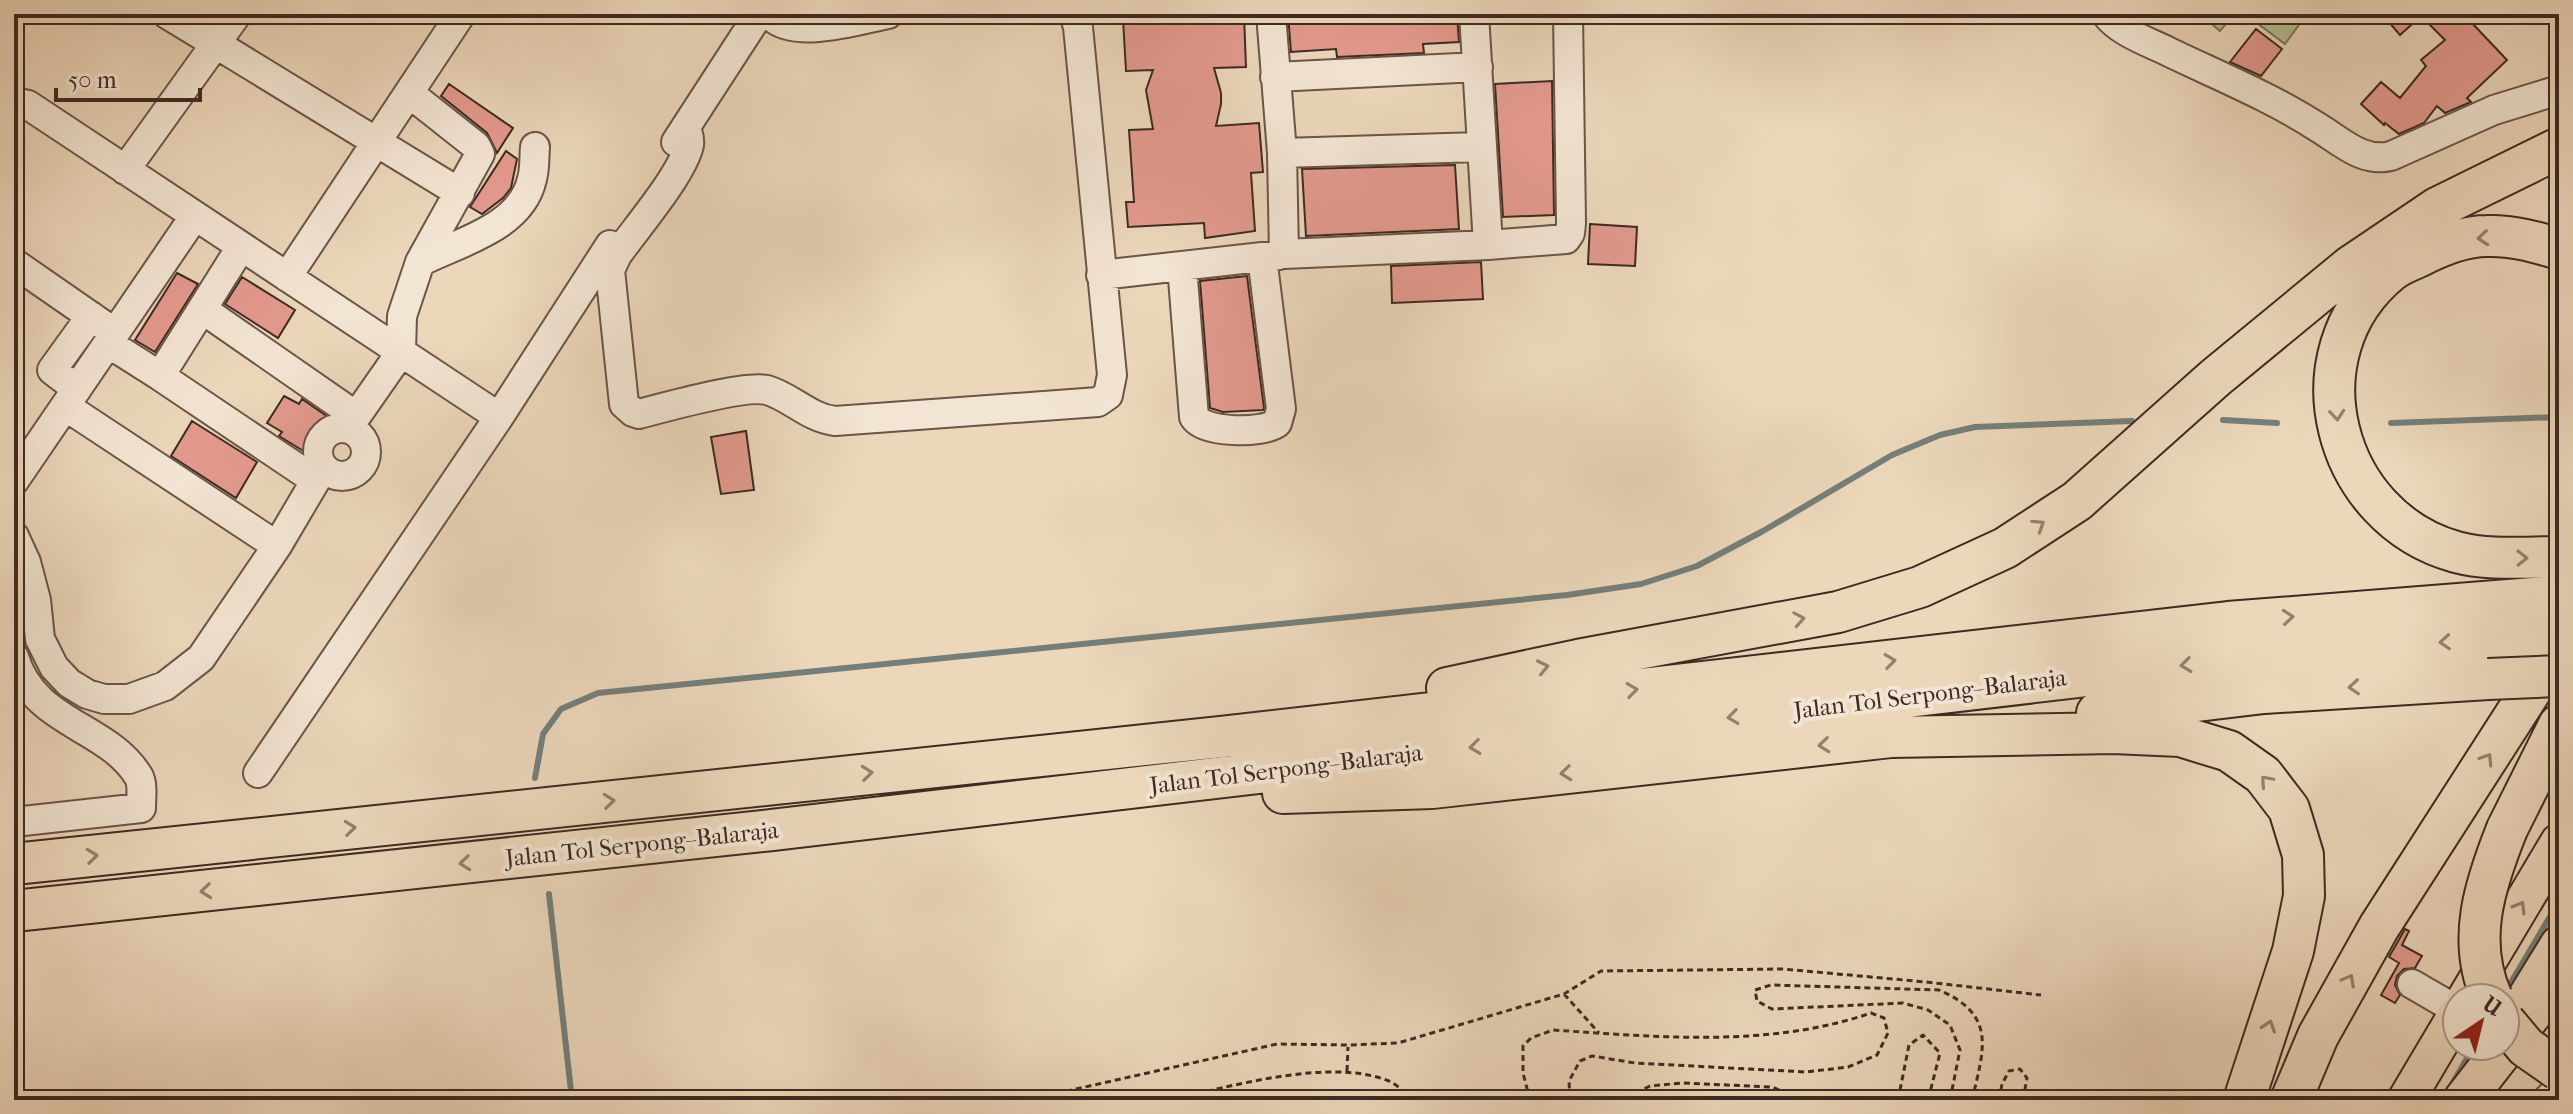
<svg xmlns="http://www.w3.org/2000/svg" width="2573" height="1114" font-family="'IM FELL French Canon',serif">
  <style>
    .green { fill: #b5bf92; stroke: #7a745a; stroke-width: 2 }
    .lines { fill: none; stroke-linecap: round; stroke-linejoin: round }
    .stream { stroke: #757f7a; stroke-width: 6 }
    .building { fill: #e39a8e; stroke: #3e2a22; stroke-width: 2 }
    .minor-casing { stroke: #6a5548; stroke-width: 32 }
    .major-casing { stroke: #3e2a22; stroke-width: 40 }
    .highway-casing { stroke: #3e2a22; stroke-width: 44 }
    .path { stroke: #3e2a22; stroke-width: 3; stroke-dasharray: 6 4; stroke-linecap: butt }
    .minor { stroke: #f3e5d3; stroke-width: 28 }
    .major { stroke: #ecd7bb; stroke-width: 36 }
    .highway { stroke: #ecd7bb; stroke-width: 40 }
    .highway-bridge-casing { stroke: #3e2a22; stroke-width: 44; stroke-linecap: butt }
    .highway-bridge { stroke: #ecd7bb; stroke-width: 40 }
    .oneway { stroke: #95806e }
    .labels { text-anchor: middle; stroke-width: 8; stroke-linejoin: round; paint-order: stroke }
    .street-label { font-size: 24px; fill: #3e2a22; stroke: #f3e5d3 }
  </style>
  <rect width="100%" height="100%" fill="#ecd7bb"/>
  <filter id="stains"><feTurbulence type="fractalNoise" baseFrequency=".0025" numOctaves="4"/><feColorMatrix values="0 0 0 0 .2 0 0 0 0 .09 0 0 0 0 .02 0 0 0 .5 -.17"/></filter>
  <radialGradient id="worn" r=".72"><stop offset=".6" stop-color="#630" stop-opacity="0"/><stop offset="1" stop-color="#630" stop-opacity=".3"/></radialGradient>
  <path class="green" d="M2200,14H2234L2220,31Z
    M2245,14H2307L2285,44Z"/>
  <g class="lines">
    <path class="stream" d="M2223,420L2277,423
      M2391,423L2559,417
      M535,778L543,734L561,709L598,693L1567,595L1641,584L1697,566L1763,531L1892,455L1940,435L1975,427L2132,421
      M549,894L572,1100
      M2506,991L2558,903
      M2443,1100L2474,1046"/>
  </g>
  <path class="building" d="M1164,14L1244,15L1246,67L1214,68L1221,93V104L1216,126L1259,123L1263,172L1251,173L1255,231L1205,238L1204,223L1128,227L1126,202H1134L1129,130L1153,129L1146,90L1153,70L1126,71L1123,19L1164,17Z
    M1288,14H1457L1459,42L1423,44L1424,53L1337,57L1336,49L1291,52Z
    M2382,14H2480L2471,22L2507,60L2467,98L2471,102L2445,113L2437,106L2424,123L2399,134L2385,123L2384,125L2361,104L2381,82L2400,98L2426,66L2421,60L2445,40L2421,16L2400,35Z
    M2256,29L2282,49L2261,76L2230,62Z
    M1552,81L1554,215L1503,217L1495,84Z
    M449,84L513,128L497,153L487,133L441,96Z
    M506,151L517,159L511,188L503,198L482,214L470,207Z
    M1455,165L1459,229L1306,236L1302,169Z
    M1590,224L1637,227L1635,266L1588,264Z
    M1481,262L1483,299L1392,303L1391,266Z
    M177,273L198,284L155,352L135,340Z
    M1247,276L1264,408L1263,410L1223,412L1210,408L1200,281Z
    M242,277L295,310L278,338L225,304Z
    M284,396L299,404L302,399L328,417L305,452L279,436L282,432L267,423Z
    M192,421L257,462L236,498L171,456Z
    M746,431L754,490L721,494L711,437Z
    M2405,929L2409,931L2402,945L2422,956L2415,968L2404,969L2397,976L2395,985L2400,995L2395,1003L2381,995L2399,963L2389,957Z"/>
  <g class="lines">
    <defs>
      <path id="minor" d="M167,14L460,193
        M769,14C792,41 858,20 888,14
        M1271,14L1282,153L1284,254L1488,245L1566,239L1570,233L1571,223L1568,14
        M1474,14L1488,245
        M2106,14C2119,32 2149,42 2169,52C2219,76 2273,98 2319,128C2342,142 2363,163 2391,156L2494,110L2559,90
        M1275,77L1478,67
        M14,102L28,105L499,417
        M686,127C688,134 690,138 689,145C682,175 636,228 617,255L610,270L624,404L633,412L639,414C665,407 745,385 767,390C791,397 809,418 835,421L1098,402L1108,395L1112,375L1078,27L1074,14
        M676,142L759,14
        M1282,153L1480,147
        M125,170L237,14
        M241,247L160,376L315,480
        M420,262C459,242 521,228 532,179C535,169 534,157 535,147
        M14,263L115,333
        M1182,266L1194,417C1204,433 1262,434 1277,423L1281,409L1262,257
        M1101,275L1279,255
        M287,277L461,14
        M202,309L356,416
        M108,343L160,376
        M77,389L52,370L91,316
        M65,406L277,546
        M318 452a24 24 0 1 1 48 0a24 24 0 1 1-48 0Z
        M348,428L401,352L402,316L420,262L480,154L476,146L409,93
        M14,481L194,217
        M14,536L26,562L36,600L40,639L54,667L69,683L87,694L104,699H129L165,686L201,658L277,546L323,468
        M14,657C34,725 108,725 139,777C143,785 141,799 141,808L14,822
        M258,773L499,417L610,245
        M2412,984L2457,1010
        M2547,1100L2559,1088"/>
      <path id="major" d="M2466,998L2559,842
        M2522,1004L2559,944
        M2406,1100L2457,1014"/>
      <path id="highway" d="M2559,249C2536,242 2511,235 2487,236C2463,236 2439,246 2418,257C2409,261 2398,265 2391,271C2289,354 2333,518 2456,552C2489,561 2525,557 2559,557
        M1447,688L1578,660L1838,612L1920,587L2005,548L2077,501L2215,378L2351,266L2437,208L2559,148
        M2097,713L2264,693L2488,679
        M1283,793L1432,788L1891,737L2114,733L2180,736L2229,751L2263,775L2289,809L2303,855L2304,896L2293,951L2244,1100
        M2507,829L2559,725
        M14,864L1221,737L2228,622L2559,596
        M14,911L772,830L2258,656L2559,635
        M2291,1100L2318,1036L2379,927L2555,653
        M2464,1100L2559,978"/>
    </defs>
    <use href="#minor" class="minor-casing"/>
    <use href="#major" class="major-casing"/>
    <use href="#highway" class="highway-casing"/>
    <path class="path" d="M1564,994L1599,1033
      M1347,1071L1348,1047
      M1027,1100L1277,1044L1348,1045L1398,1043L1564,994L1601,971L1783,969L1926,982L2041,995
      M1168,1100C1230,1087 1329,1057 1389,1081C1398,1085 1406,1094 1414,1100
      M1530,1100L1523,1073V1046L1531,1038L1553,1030C1658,1037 1769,1048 1871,1013L1884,1018L1888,1033L1877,1055L1848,1067L1806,1072L1635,1063L1592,1056L1580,1061L1569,1081L1570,1100
      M1629,1100L1632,1095L1650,1086L1682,1083L1772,1087L1802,1100
      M1898,1100L1909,1045L1923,1035L1940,1053L1928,1100
      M1950,1100L1960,1050L1950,1025L1928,1010L1903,1003L1772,1009L1757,1001L1755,990L1771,985L1939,990C1997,1015 1984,1049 1972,1100
      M1999,1100L2002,1084L2009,1071L2020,1069L2027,1078L2023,1100"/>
    <use href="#minor" class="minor"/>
    <use href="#major" class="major"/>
    <use href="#highway" class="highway"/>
    <defs>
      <path id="highway-bridge" d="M2488,679L2559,676
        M2492,998C2466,941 2485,884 2507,829
        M2505,1022L2526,1047L2559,1070"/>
    </defs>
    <use href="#highway-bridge" class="highway-bridge-casing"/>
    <use href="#highway-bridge" class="highway-bridge"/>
  </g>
  <defs><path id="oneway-chevron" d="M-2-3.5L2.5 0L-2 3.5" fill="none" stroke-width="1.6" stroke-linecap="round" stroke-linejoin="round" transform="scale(2)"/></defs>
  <g class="oneway">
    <use href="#oneway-chevron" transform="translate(2483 238) rotate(175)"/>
    <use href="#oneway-chevron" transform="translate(2337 415) rotate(85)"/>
    <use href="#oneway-chevron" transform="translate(2039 525) rotate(-33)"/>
    <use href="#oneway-chevron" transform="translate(2522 558) rotate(-1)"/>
    <use href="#oneway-chevron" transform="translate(2288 617) rotate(-5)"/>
    <use href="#oneway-chevron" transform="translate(1799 619) rotate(-10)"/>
    <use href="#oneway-chevron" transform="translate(2445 642) rotate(176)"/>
    <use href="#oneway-chevron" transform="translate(1890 661) rotate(-7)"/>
    <use href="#oneway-chevron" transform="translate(2186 665) rotate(173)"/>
    <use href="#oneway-chevron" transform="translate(1543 667) rotate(-12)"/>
    <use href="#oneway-chevron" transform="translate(2354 687) rotate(176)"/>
    <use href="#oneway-chevron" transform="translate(1632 690) rotate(-7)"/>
    <use href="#oneway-chevron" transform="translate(1733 717) rotate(173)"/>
    <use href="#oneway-chevron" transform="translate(1824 745) rotate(174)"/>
    <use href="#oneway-chevron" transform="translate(1475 747) rotate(173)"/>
    <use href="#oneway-chevron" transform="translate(2487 759) rotate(-57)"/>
    <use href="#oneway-chevron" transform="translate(867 773) rotate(-6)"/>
    <use href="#oneway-chevron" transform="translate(1566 773) rotate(174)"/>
    <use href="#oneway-chevron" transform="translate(2266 781) rotate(-132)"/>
    <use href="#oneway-chevron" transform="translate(609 801) rotate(-6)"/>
    <use href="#oneway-chevron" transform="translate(350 828) rotate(-6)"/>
    <use href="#oneway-chevron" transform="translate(92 856) rotate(-6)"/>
    <use href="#oneway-chevron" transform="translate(465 863) rotate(174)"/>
    <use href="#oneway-chevron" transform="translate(206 891) rotate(174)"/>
    <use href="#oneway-chevron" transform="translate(2520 907) rotate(-59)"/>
    <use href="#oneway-chevron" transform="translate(2349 980) rotate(-61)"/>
    <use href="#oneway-chevron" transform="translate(2269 1026) rotate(-72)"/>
  </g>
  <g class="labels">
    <g class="street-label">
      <text transform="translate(1930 694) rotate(-7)" y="8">Jalan Tol Serpong–Balaraja</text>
      <text transform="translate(1286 769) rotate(-7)" y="8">Jalan Tol Serpong–Balaraja</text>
      <text transform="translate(642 844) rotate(-6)" y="8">Jalan Tol Serpong–Balaraja</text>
    </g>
  </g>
  <rect width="2573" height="1114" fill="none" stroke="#ecd7bb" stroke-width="48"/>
  <rect x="16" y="16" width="2541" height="1082" fill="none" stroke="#3e2a22" stroke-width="4"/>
  <rect x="24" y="24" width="2525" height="1066" fill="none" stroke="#3e2a22" stroke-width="2"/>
  <g transform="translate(2481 1022) rotate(35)"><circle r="38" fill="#f3e5d3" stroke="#ab9a8c" stroke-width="2"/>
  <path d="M0-6L14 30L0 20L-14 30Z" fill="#8f2418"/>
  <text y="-12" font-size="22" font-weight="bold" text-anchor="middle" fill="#3e2a22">U</text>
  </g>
  <path d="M56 88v12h144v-12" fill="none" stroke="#3e2a22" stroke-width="4"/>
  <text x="68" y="88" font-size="24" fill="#3e2a22" stroke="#f3e5d3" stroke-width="6" paint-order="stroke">50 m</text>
  <rect width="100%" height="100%" filter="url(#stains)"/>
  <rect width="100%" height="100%" fill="url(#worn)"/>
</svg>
